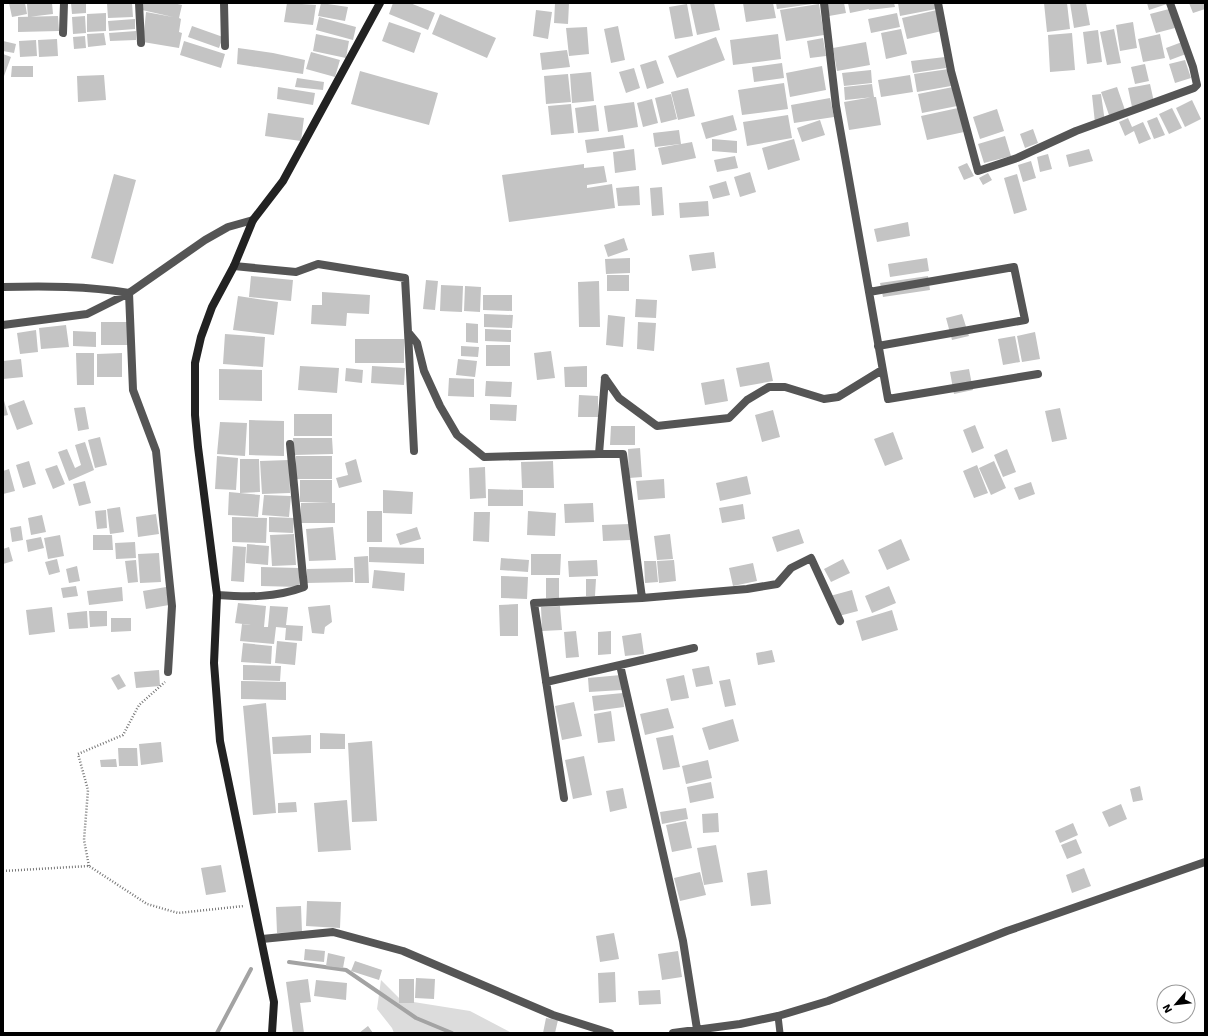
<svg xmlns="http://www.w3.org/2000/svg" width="1208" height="1036" font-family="'Work Sans',sans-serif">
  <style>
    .green { fill: #dcdcdc }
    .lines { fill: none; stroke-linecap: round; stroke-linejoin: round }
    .stream { stroke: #a3a3a3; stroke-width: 4 }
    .building { fill: #c4c4c4 }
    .path { stroke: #777; stroke-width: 2.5; stroke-dasharray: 1 2; stroke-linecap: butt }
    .lane { stroke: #555; stroke-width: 7 }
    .street { stroke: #555; stroke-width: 8 }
    .secondary { stroke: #222; stroke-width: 8 }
  </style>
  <rect width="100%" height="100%" fill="#fff"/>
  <path class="green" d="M381,980L401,1000L470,1011L512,1033H394L392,1028L377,1009Z"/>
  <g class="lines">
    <path class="stream" d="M289,962L346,970L416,1018L452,1033
      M217,1033L251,969"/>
  </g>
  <path class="building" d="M9,3H25L27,14L12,17Z
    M52,3L53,14L28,17L27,4Z
    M71,3H86V13L72,14Z
    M107,3H132L133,17L108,18Z
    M143,3H173L182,5L179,18L181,19L179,32L182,33L179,48L143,42L146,12L173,17L142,10Z
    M287,3L316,5L313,25L284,22Z
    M321,3L348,7L345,21L318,16Z
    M393,3H410L435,13L428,30L389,14Z
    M555,3H569L568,24L554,23Z
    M690,3H714L720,30L697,35Z
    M743,3H773L776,18L746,22Z
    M776,3H812V4L777,9Z
    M826,3H844L846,13L829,16Z
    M848,3H868L869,9L850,13Z
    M868,3H894L895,7L869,10Z
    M898,3H935L936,9L900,16Z
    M1044,3H1067L1070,29L1047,32Z
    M1070,3H1086L1090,25L1074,28Z
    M1147,3H1170L1149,10Z
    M1189,3H1205V9L1193,13Z
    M687,4L693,36L675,39L669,7Z
    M819,4L824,35L786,41L780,10Z
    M1169,9L1175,28L1156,33L1150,14Z
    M536,10L552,12L548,39L533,36Z
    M937,10L942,31L907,39L902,18Z
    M106,13V31L87,32V14Z
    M897,13L900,27L871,33L868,19Z
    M440,14L496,38L487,58L432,34Z
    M58,16L59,31L18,32V17Z
    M85,16L86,33L73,34L72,17Z
    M319,17L356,27L353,40L316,30Z
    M135,19V29L109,31L108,21Z
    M389,22L421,33L414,53L382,41Z
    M1133,22L1137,48L1120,51L1116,25Z
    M192,26L223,37L219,48L188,37Z
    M618,26L625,60L611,63L604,29Z
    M587,27L589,54L569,56L566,28Z
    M901,29L907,54L886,59L881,33Z
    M1114,29L1121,63L1107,65L1100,32Z
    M1098,30L1102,62L1087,64L1083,32Z
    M136,31V40L110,41L109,33Z
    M104,33L106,45L88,47L87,34Z
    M1072,33L1075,70L1050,72L1048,35Z
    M316,34L349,41L346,58L313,51Z
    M778,34L781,59L733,65L730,40Z
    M1160,34L1165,58L1143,62L1138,39Z
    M85,36L86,48L74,49L73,37Z
    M716,37L725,60L677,78L668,56Z
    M823,38L826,56L810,58L807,41Z
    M57,39L58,56L39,57L38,40Z
    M36,40L37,56L20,57L19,41Z
    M3,41L16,44L14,53L3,51Z
    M184,41L225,54L221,68L180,55Z
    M866,42L870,65L837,71L833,48Z
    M1182,42L1186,54L1170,60L1166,48Z
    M238,48L273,53L305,60L303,74L237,64Z
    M567,50L570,67L542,70L540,53Z
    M311,52L340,60L335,77L306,69Z
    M3,54L11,57L4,76H3Z
    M945,57L946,68L913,73L911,61Z
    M656,60L664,83L647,89L640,65Z
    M1185,60L1191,78L1175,83L1169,64Z
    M782,63L784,78L754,82L752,67Z
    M1145,64L1149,81L1135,84L1131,67Z
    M12,66H33V77H11Z
    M822,66L826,90L790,97L786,73Z
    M634,68L640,88L626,93L619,72Z
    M949,69L951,86L917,92L914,74Z
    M871,70L872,83L844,86L842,73Z
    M360,71L438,93L429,125L351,104Z
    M591,72L594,101L572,103L570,74Z
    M568,74L571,102L546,104L544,76Z
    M104,75L106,100L78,102L77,76Z
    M910,75L913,92L881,97L878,80Z
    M297,78L324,82L323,90L295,87Z
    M784,83L788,109L742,115L738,90Z
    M872,84L874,97L845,100L844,87Z
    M1150,84L1154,102L1132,107L1128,88Z
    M278,87L315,93L313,105L277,99Z
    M953,87L957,106L922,113L918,94Z
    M1117,87L1125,110L1109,115L1101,92Z
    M688,88L695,116L678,120L671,92Z
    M671,94L677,119L661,123L655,98Z
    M1101,94L1105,122L1095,123L1092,95Z
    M873,97H876L881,125L849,130L844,102Z
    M830,98L834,117L794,123L791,105Z
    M652,99L658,123L643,127L637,103Z
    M1192,100L1201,119L1185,127L1176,108Z
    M634,102L638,127L608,132L604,106Z
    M571,104L574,133L551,135L548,106Z
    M596,105L599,131L578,133L575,108Z
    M958,108L964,132L927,140L921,116Z
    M1172,108L1182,128L1169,134L1159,114Z
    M997,109L1004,131L980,139L973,117Z
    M268,113L304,118L301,141L265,136Z
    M733,115L737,130L706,139L701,123Z
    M788,115L792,138L747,146L743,122Z
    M1157,117L1165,135L1154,139L1147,121Z
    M1128,118L1132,127L1143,122L1151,139L1139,144L1134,131L1125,136L1119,122Z
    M820,120L825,135L802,142L797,128Z
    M1033,129L1038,143L1025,148L1020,134Z
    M679,130L681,144L692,142L696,158L662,165L658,148L680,144L655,147L653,133Z
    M623,135L625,148L587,153L585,140Z
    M1005,136L1011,156L984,163L978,144Z
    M712,139L737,141V153L712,151Z
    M794,139L800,160L768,170L762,148Z
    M634,149L636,170L615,173L613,152Z
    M1089,149L1093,161L1069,167L1066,155Z
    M1048,154L1052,169L1040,172L1037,157Z
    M735,156L738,168L717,172L714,160Z
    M1031,161L1036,178L1023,182L1018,165Z
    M967,163L974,176L964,180L958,167Z
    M584,164V168L604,166L607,182L587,185V188L612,184L615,208L509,222L502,175Z
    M750,172L756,192L740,197L734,177Z
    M988,173L992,180L983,185L979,178Z
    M114,174L136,180L113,264L91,258Z
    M1017,174L1027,210L1014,214L1004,178Z
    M726,181L730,195L713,199L709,186Z
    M639,186L640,205L618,206L616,188Z
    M662,187L664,215L652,216L650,188Z
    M708,201L709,216L680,218L679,203Z
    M908,222L910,236L877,242L874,229Z
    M624,238L628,250L608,257L604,245Z
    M714,252L716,268L692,271L689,255Z
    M630,258V273L606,274L605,259Z
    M927,258L929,271L890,277L888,264Z
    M607,275H629V291H607Z
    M251,276L293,280L291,301L249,297Z
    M928,276L930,290L883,297L880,283Z
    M426,280L438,281L435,310L423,309Z
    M599,281L600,327H579L578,282Z
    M441,285L463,286L462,312L440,311Z
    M465,286L481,287L480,312L464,311Z
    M322,292L370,295L369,314L347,313L346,326L311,324L312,305H322Z
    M483,295H512V311L483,310Z
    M238,296L278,302L274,335L233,330Z
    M636,299L657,300L656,318L635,317Z
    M484,314L513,315L512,328L484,327Z
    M962,314L969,336L952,340L946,318Z
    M608,315L625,317L623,347L606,345Z
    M101,322H128V345H101Z
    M638,322L656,323L654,351L637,349Z
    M466,323L478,324V343L466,342Z
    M66,325L69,347L41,349L39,328Z
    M485,329L511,330V342L485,341Z
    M36,330L38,352L20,354L17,333Z
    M73,331L96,332V347L73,346Z
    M1035,332L1040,359L1022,362L1017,336Z
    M225,334L265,337L263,367L223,364Z
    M1015,336L1020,362L1003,365L998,339Z
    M355,339H404V363H355Z
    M486,345H510V366H486Z
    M461,346L479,347L478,357L461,356Z
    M551,351L555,378L537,380L534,353Z
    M76,353H94V385H77Z
    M122,353V377H97V354Z
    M21,359L23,377L3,379V361Z
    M458,359L477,361L475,377L456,375Z
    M769,362L773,381L740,387L736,368Z
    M300,366L339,368L337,393L298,390Z
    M372,366L405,368L404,385L371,383Z
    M587,366V387H565L564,367Z
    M346,368L363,370L362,383L345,381Z
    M219,369L262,370V401L219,400Z
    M969,369L973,390L954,394L950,372Z
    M449,378L474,379V397L448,396Z
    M724,379L728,401L705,405L701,383Z
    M486,381L512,382L511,397L485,396Z
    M579,395L598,396V417H578Z
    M3,397L8,415L3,416Z
    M24,400L33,424L17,430L8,406Z
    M490,404L517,405L516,421L490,420Z
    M85,407L89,429L78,431L74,408Z
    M1060,408L1067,439L1052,442L1045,411Z
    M773,410L780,437L762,442L755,415Z
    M294,414H332V436H294Z
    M249,420L284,421V456L249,455Z
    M220,422L247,423L245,456L217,454Z
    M975,425L984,448L972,453L963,430Z
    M611,426H635V445H610Z
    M893,432L903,459L885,466L874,439Z
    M100,437L107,465L95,468L88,440Z
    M293,438H332L333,454L294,455Z
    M85,442L94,470L69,481L58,452L67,449L75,468L81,465L75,445Z
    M640,448L642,477L629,478L628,449Z
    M1007,449L1016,472L1003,477L994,455Z
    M217,456L238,458L236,490L215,489Z
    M296,456H332V479H296Z
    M240,459H259L260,492L240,493Z
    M356,459L362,482L339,488L336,478L348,475L345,463Z
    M289,460L290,493L262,494L260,461Z
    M29,461L36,484L23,488L16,465Z
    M553,461L554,488H522L521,462Z
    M994,461L1006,488L991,495L979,468Z
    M57,465L65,484L53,489L45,469Z
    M977,465L988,493L974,498L963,471Z
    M485,467L486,498L470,499L469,468Z
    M9,469L15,491L3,494V471Z
    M747,476L751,494L720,501L716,483Z
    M664,479L665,498L638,500L636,481Z
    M300,480H332V503H335V523H301V503L330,502H300Z
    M85,481L91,503L79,506L73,484Z
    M1031,482L1035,494L1019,500L1014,488Z
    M488,489L523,490V506H488Z
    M383,490L413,492L412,514L383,513Z
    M229,492L260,495L258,517L228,515Z
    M264,495L291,496L289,517L262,515Z
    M593,503L594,522L565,523L564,504Z
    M743,504L745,519L722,523L719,508Z
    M120,507L124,532L110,534L107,509Z
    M106,510L107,528L97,529L95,511Z
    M367,511H382V542H367Z
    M528,511L556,513L555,536L527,535Z
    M474,512H490L489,542L473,541Z
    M156,514L159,534L138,537L136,517Z
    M42,515L46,532L31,535L28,518Z
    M232,517L267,518L266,543L232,542Z
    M269,517L294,518L293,533L269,532Z
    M630,524L631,540L603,541L602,525Z
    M21,526L23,540L12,542L10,528Z
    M333,527L336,560L309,561L306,529Z
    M417,527L421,539L400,545L396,534Z
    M799,529L804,543L777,552L772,537Z
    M294,534L296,565L272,566L270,535Z
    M670,534L673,559L657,560L654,536Z
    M60,535L64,556L48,559L44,538Z
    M93,535H112L113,550H93Z
    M41,537L44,548L28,552L26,540Z
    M901,539L910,560L887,570L878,550Z
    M135,542L136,558L116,559L115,543Z
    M247,544L269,546L268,565L246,563Z
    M233,546L246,547L244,582L231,581Z
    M9,547L13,561L3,564V549Z
    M369,547L424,548V564L369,562Z
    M159,553L161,582L140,583L138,554Z
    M531,554H561L560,575H531Z
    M368,556L369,583H355L354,557Z
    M501,558L529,560L528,572L500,570Z
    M57,559L60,572L49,575L45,562Z
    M843,559L850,573L831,582L824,569Z
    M136,560L138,582L128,583L125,561Z
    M597,560L598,576L569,577L568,561Z
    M674,560L676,581L659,583L657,561Z
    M644,561H656L658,582L645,583Z
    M753,563L757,581L733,586L729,568Z
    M77,566L80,581L69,583L66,569Z
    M261,567L299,568V587L261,586Z
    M353,568V582L307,583V569Z
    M374,570L405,573L404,591L372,588Z
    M501,576L528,577L527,599L501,598Z
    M546,578H559V598H546Z
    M586,579H596L595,596H586Z
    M76,586L78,596L63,598L61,588Z
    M889,586L896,603L872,613L865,596Z
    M122,587L123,601L89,605L87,591Z
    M166,587L169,605L146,609L143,591Z
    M852,590L858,611L835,617L830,596Z
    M238,603L266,606L264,627H268L270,606L288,607L286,625L303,626L302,641L285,640L286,628L276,627L274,644L240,641L242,624L251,625L235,623Z
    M518,604V636H500L499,605Z
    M330,605L332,622L325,627L324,634L312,633L308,607Z
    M560,606L562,630L542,631L541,607Z
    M52,607L55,632L29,635L26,610Z
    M892,610L898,630L862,641L856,621Z
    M87,611L88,628L69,629L67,613Z
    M89,611H107V626L90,627Z
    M111,618H131V631L111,632Z
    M576,631L579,657L566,658L564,632Z
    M611,631V654L598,655V632Z
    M641,633L644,654L625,656L622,636Z
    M277,641L297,643L295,665L275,663Z
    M243,643L272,646L271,664L241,662Z
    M772,650L775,662L758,665L756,653Z
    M243,665L281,666L280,681L243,680Z
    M709,666L713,684L696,687L692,669Z
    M159,670L160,686L136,688L134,672Z
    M119,674L126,686L118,690L111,678Z
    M621,675L622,690L589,692L588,678Z
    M684,675L689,698L671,701L666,679Z
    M730,679L736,705L725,707L719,681Z
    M241,681L286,682V700L241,699Z
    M623,693L624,707L594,711L592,696Z
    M574,702L582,736L562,740L555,706Z
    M266,703L276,813L253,815L243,706Z
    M668,708L674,728L645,735L640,714Z
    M611,711L615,741L598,743L594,714Z
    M733,719L739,741L709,750L702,728Z
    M320,733L345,734V749H320Z
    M311,735V753L273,754L272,737Z
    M673,735L680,767L663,770L656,738Z
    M372,741L377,821L352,822L348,743Z
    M161,742L163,762L141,765L139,744Z
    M118,748H137L138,766H119Z
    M584,756L592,795L573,799L565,760Z
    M116,759L117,767H101L100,760Z
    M708,760L712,778L686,784L682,766Z
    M711,782L714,798L690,803L687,787Z
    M1140,786L1143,800L1133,802L1130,789Z
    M623,788L627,808L610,812L606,791Z
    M347,800L351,850L318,852L314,803Z
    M296,802L297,812L278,813V803Z
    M1121,804L1127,819L1109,827L1102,812Z
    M686,808L688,819L662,824L660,812Z
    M718,813L719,832L703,833L702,814Z
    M686,821L692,848L672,852L666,825Z
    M1073,823L1078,835L1060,843L1055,831Z
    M1076,839L1082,853L1067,859L1061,845Z
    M716,845L723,882L704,885L697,848Z
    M221,865L226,892L206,895L201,868Z
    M1084,868L1091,886L1072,893L1066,875Z
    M767,870L771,904L751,906L747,873Z
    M700,872L706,895L680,901L674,878Z
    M307,901L341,902L340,928L306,926Z
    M301,906L302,932L277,933L276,907Z
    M614,933L619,959L600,962L596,936Z
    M305,949L325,951L324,962L304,960Z
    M678,951L682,977L662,980L658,954Z
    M328,953L345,957L343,968L326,966Z
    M355,961L382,970L379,980L351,971Z
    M615,972L616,1002L599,1003L598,973Z
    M416,978L435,979L434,999L415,998Z
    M308,979L311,1002L300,1003L304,1033H293L286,982Z
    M399,979H414V1003H399Z
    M316,980L347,983L346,1000L314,996Z
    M660,990L661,1004L639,1005L638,991Z
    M546,1018L558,1020L555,1033H543Z
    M368,1026L373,1033H359Z"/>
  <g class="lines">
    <path class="path" d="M89,866L84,840L88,790L78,754L123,735L139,705L165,682
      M3,871L89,866L147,904L178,913L244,906"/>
    <path class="lane" d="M778,1016L780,1033"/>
    <path class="street" d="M139,3L141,43
      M224,3L225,46
      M824,3L836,106L888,399L1038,374
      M938,3L951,71L978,171L1017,158L1076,131L1194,88L1197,85L1193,67L1170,3
      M63,33L64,3
      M234,266L296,272L318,264L405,278L408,332L417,343L424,371L440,406L457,435L484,457L599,454L605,378
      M3,287C46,286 87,286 129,293L133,390L156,451L172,606L168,672
      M869,292L1014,267L1025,320L878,346
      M3,325L87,314L129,293L205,240L228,227L253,220
      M408,332L414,451
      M605,378L619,398L657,426L729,418L747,400L769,387H785L824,399L838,397L882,370
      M599,454H623L642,598
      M217,595C247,597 275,598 304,587L290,444
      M620,665L683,941L697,1029
      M546,682L694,648
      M564,798L534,603L642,598L747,589L777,584L791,568L811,558L840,621
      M262,939L333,932L403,951L553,1015L610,1033
      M673,1033L740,1024L778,1016L828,1001L1007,931L1205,862"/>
    <path class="secondary" d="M272,1033L274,1002L220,741L214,663L217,595L198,447L195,415V363L201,337L212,307L234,266L253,220L283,181L380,3"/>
  </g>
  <rect width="1208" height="1036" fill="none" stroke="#000000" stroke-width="8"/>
  <g transform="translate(1176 1004) rotate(242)"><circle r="19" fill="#ffffff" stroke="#999999"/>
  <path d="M0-3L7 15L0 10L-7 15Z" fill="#000000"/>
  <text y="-6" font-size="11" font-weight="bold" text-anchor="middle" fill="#000000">N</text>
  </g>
</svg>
